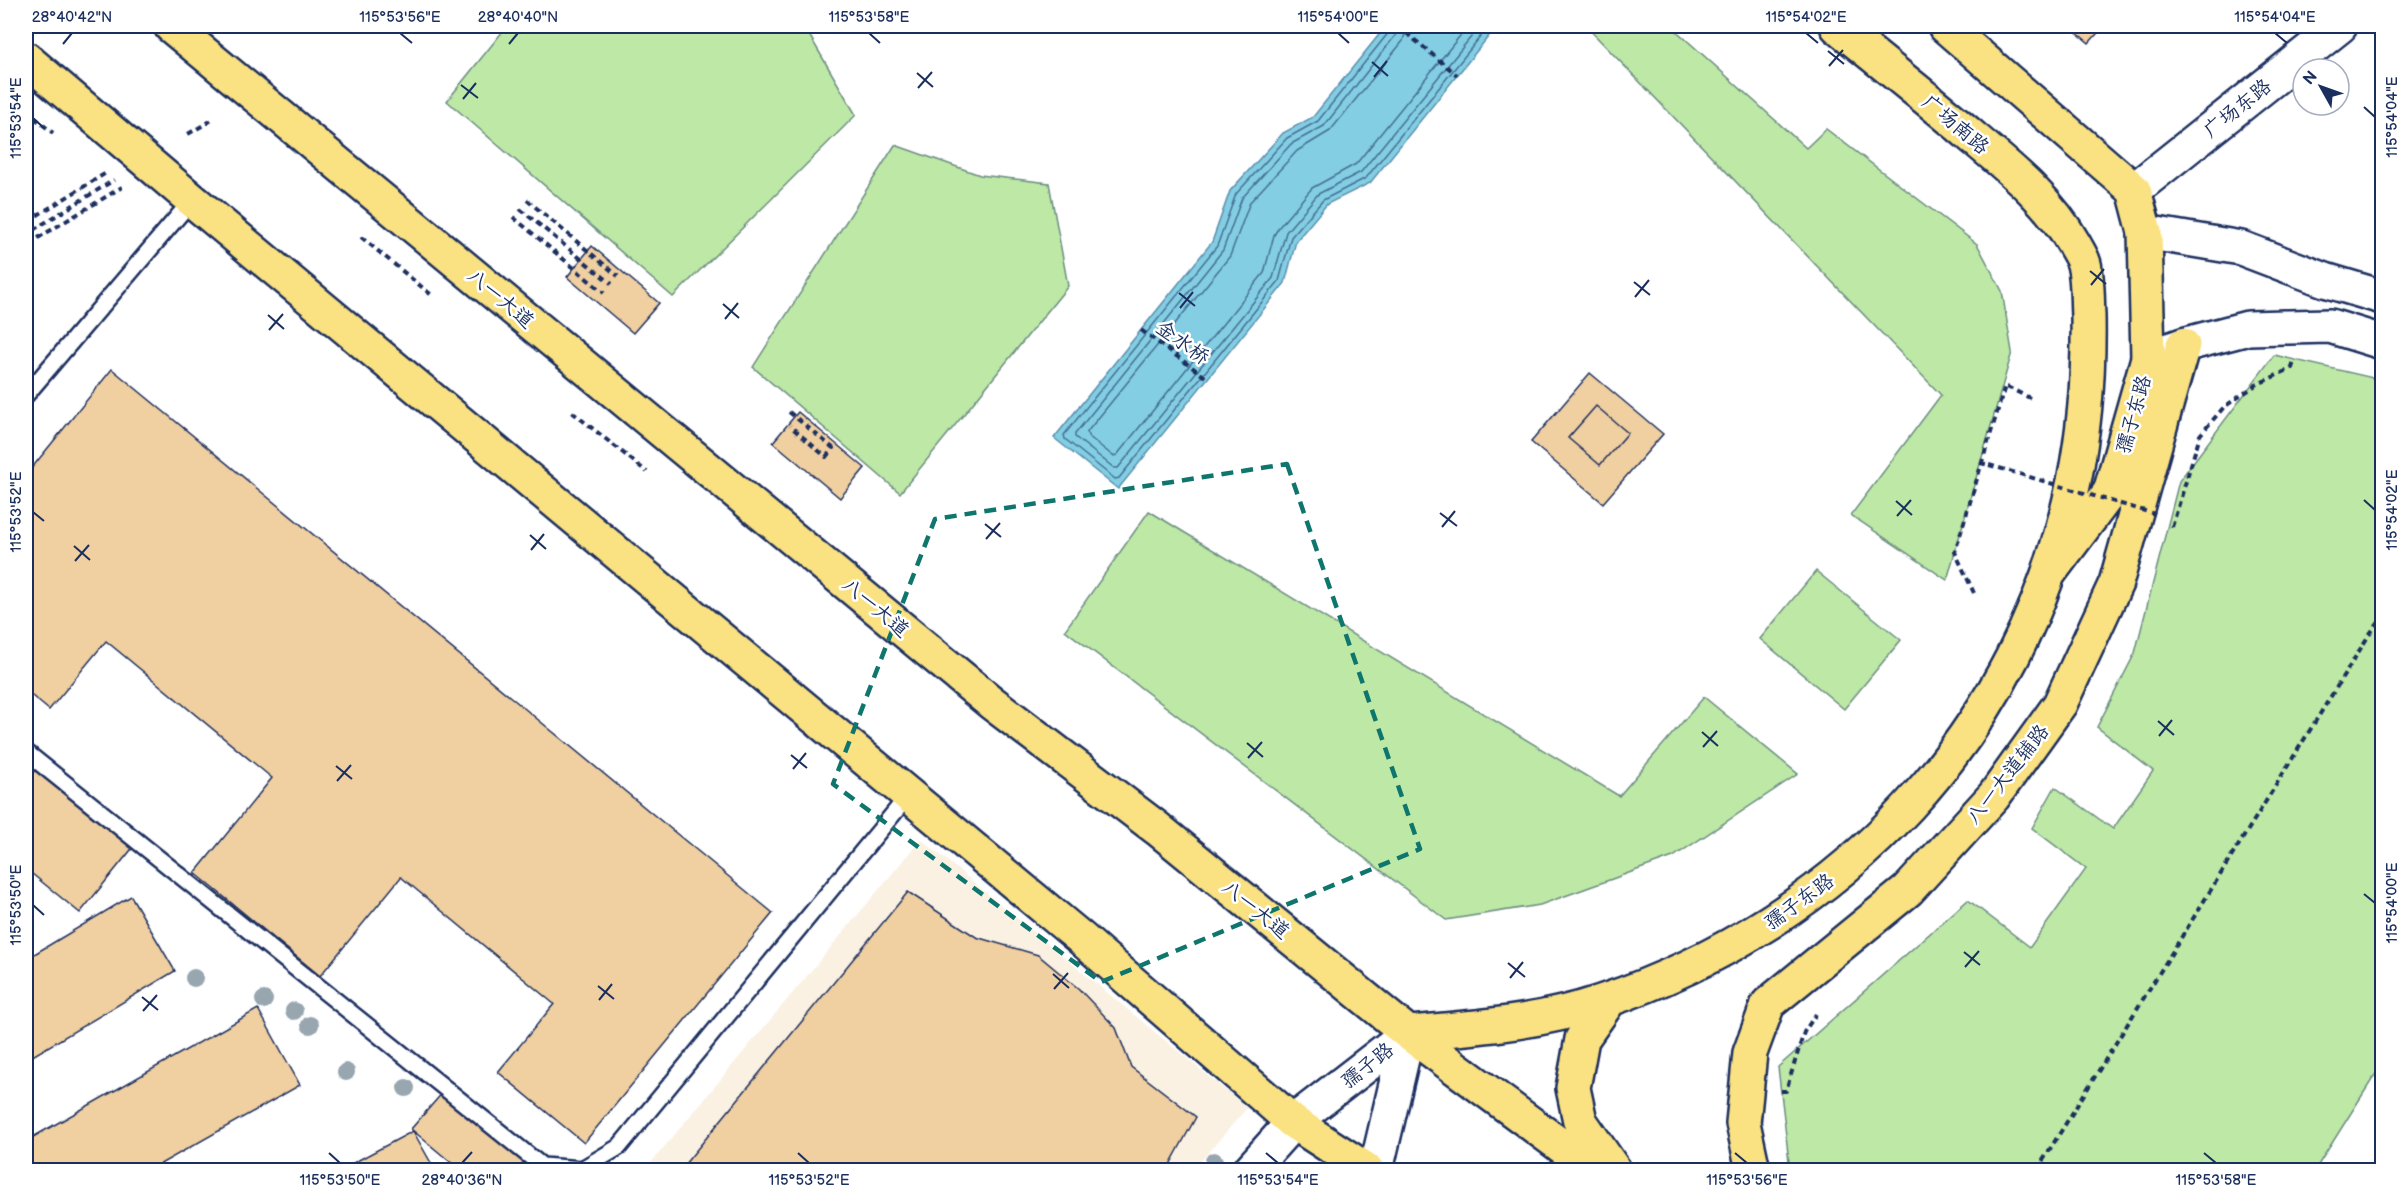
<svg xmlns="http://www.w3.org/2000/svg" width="2408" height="1196" font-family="'Balsamiq Sans','LXGW WenKai TC',sans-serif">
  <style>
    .built { fill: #faf1e3 }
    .green { fill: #bde8a5; stroke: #6c8c82; stroke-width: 1.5 }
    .water { fill: #83cee3; stroke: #598eae; stroke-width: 1.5 }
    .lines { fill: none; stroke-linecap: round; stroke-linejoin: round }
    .shore { stroke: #456f93; stroke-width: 1.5 }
    .building { fill: #f0cfa1; stroke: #1b2f5e; stroke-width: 1.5 }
    .lane-casing { stroke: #1b2f5e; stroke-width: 20 }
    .secondary-casing { stroke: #1b2f5e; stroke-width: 38 }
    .primary-casing { stroke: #1b2f5e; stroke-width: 38 }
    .highway-casing { stroke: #1b2f5e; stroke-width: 38 }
    .path { stroke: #1b2f5e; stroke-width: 4; stroke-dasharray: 6 4.5; stroke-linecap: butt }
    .lane { stroke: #fff; stroke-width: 15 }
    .secondary { stroke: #fff; stroke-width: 33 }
    .primary { stroke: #fae181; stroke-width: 33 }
    .highway { stroke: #fae181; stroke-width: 33 }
    .path-bridge { stroke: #1b2f5e; stroke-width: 4; stroke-dasharray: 6 4.5; stroke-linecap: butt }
    .tree { fill: #98a6b0 }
    .marked { fill: none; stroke: #0f766e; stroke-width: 4.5; stroke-dasharray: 12 8; stroke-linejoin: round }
    .ticks { fill: none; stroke: #1b2f5e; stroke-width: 2 }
    .labels { text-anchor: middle; stroke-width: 5; stroke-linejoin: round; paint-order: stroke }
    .street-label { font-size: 20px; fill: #1b2f5e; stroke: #fff }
    .neatline { fill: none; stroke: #1b2f5e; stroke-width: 2 }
    .ticks-label { font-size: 15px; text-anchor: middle; fill: #1b2f5e }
  </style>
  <rect width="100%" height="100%" fill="#fff"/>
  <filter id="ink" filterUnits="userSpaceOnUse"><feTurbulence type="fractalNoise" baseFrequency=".0167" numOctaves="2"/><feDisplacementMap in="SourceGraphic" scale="12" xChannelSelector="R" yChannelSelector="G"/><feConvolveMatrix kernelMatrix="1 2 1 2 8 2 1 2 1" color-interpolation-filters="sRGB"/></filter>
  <g filter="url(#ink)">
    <path class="built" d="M921,839L1247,1108L1193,1170H645Z"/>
    <path class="green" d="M507,26H804L856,115L673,297L447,101Z
      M1586,26H1671L1806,148L1826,129L1977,244L2002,291L2012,352L1947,580L1851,515L1941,395Z
      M895,145L980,175L1049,183L1068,286L900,493L753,367Z
      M2274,355L2382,380V1064L2315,1170H1790L1778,1067L1968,900L2030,947L2086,869L2032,828L2055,787L2113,829L2153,771L2097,727L2135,653L2179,481Z
      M1149,511L1619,796L1704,697L1798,774L1673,857L1540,905L1446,920L1065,630Z
      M1816,571L1901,640L1844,709L1760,639Z"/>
    <path class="water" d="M1386,26H1497L1370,183L1327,204L1296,241L1285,283L1118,489L1054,438L1212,242L1230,191L1283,133L1313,117Z"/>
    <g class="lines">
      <path class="shore" d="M1390,26L1389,32L1318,121L1287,138L1236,194L1217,246L1064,435L1065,439L1115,479L1119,478L1279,281L1291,237L1323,200L1366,178L1489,26
        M1398,26L1395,36L1324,126L1291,144L1242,198L1223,250L1075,434V437L1114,468H1118L1273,278L1286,232L1318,194L1361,172L1480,26
        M1407,26L1403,41L1330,131L1297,151L1250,202L1230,256L1087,432L1088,436L1113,456L1117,455L1264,273L1274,235L1279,227L1312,188L1356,164L1468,26"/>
    </g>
    <path class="building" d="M2069,26H2104L2089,43Z
      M592,246L659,303L633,333L567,277Z
      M112,369L773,913L584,1143L498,1072L554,1004L401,877L320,976L195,873L272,778L106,641L49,710L26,691V475Z
      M1590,373L1663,434L1603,503L1531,442Z
      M1596,406L1628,433L1600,465L1568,438Z
      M798,412L865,468L840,498L773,442Z
      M26,757L135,845L80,913L26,869Z
      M908,892L976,937L1038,955L1079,989L1116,1028L1131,1067L1196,1117L1167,1170H680Z
      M131,896L175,971L26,1060V959Z
      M258,1009L300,1085L150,1170H26V1141Z
      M444,1091L536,1170H460L411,1129Z
      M413,1131L435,1170H340Z"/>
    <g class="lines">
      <defs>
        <path id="lane" d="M26,395L192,200
          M26,752L542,1166L582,1169L619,1147L908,796"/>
        <path id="secondary" d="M2134,190L2340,26
          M2145,232L2241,248L2325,280L2382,297
          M2155,355L2183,345L2248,328L2330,326L2382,342
          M1250,1170L1293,1122L1408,1033
          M1376,1170L1408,1033"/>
        <path id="primary" d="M1945,26L2134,190L2145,232L2148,358L2110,492L2049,573
          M1753,1170L1743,1123L1750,1053L1768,1004L1908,890L1994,796L2060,704L2116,583L2183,345"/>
        <path id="highway" d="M171,26L992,703L1158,829L1408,1033L1594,1170
          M26,59L192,200L1082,939L1293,1122L1367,1170
          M1610,999L1582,1039L1573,1088L1580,1121L1614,1170
          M1408,1033C1473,1028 1539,1023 1601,1002C1843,921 2022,734 2074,481C2085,427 2089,372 2088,316C2087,300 2088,280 2084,264C2082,257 2077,250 2074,244C2050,201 2013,171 1976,140C1931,101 1883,64 1837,26"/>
      </defs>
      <use href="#lane" class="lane-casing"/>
      <use href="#secondary" class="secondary-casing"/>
      <use href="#primary" class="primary-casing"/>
      <use href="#highway" class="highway-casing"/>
      <path class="path" d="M1398,26L1457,75
        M26,111L53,133
        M188,134L212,120
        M527,200L618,276
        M520,209L612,284
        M513,217L604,293
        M28,221L106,173
        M33,230L114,180
        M361,237L434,297
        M38,238L122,187
        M1141,330L1208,379
        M572,412L647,472
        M789,412L833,448L826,457L790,426
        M1980,463L1989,465
        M2172,527L2200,435L2224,407L2256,385L2292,368L2294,362
        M1974,593L1955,552L2005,386L2030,398
        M1781,1091H1786L1804,1032L1816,1014
        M2037,1170L2369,635L2382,617"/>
      <use href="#lane" class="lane"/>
      <use href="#secondary" class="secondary"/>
      <use href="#primary" class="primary"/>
      <use href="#highway" class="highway"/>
      <path class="path-bridge" d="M1989,465L2155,514"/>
    </g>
    <g class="tree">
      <circle cx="194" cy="978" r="9"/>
      <circle cx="264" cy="1000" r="9"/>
      <circle cx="294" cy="1011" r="9"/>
      <circle cx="310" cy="1025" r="9"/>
      <circle cx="346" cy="1072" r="9"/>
      <circle cx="406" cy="1088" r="9"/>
      <circle cx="1214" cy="1161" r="9"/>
    </g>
  </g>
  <path class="marked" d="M1287,464L1420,849L1101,982L833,784L935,519Z"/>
  <path class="ticks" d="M400,33L412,43M869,33L880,43M1338,33L1349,43M1806,33L1818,43M2275,33L2287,43M63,44L72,33M509,44L518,33M1828,51L1844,64M1372,62L1388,76M1829,66L1843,50M917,73L933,87M1374,77L1387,61M461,85L478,98M918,88L932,72M463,99L476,83M2364,107L2375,117M33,118L44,128M2090,271L2106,284M1634,282L1650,295M2091,285L2104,269M1179,293L1195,306M1635,297L1649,280M723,304L739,318M1180,308L1193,292M268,315L284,329M725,319L738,303M269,330L283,314M2364,500L2375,510M1896,501L1912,515M33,512L44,521M1440,513L1457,526M1897,516L1911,500M985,524L1001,537M1442,527L1455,511M530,535L546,549M986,539L1000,523M74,546L90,560M531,550L544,534M75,561L89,545M2158,721L2174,735M1702,732L1718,746M2159,736L2172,720M1247,743L1263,757M1703,747L1717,731M791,755L807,768M1248,758L1262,742M336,766L352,779M793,769L806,753M337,781L351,765M2364,894L2375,903M33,905L44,915M1964,952L1980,965M1508,963L1525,977M1965,967L1979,951M1053,974L1069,988M1510,978L1523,962M598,986L614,999M1054,989L1068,973M142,997L158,1010M599,1000L612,984M143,1011L157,995M329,1153L340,1163M798,1153L809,1163M1266,1153L1278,1163M1735,1153L1747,1163M2204,1153L2216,1163M462,1163L472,1152"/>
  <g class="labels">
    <g class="street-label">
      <text transform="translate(2237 108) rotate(-39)" y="7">广场东路</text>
      <text transform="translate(1956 124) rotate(40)" y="7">广场南路</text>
      <text transform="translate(501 298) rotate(40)" y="7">八一大道</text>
      <text transform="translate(1183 342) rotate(36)" y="7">金水桥</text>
      <text transform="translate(2133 414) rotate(-74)" y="7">孺子东路</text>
      <text transform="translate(876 607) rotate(40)" y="7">八一大道</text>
      <text transform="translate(2007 774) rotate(-52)" y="7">八一大道辅路</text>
      <text transform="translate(1799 901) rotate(-36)" y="7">孺子东路</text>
      <text transform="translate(1256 909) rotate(39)" y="7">八一大道</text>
      <text transform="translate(1367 1065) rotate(-38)" y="7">孺子路</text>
    </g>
  </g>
  <rect width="2408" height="1196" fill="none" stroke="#fff" stroke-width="66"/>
  <g transform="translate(2321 87) rotate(310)"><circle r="28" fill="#ffffff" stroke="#a4acbf" stroke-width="1.5"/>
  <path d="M0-4.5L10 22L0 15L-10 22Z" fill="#1b2f5e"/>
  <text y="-9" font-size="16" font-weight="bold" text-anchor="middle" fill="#1b2f5e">N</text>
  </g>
  <rect x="33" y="33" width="2342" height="1130" class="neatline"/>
  <g class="ticks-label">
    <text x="72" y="22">28°40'42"N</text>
    <text x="400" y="22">115°53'56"E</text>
    <text x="518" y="22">28°40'40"N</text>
    <text x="869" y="22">115°53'58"E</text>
    <text x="1338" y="22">115°54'00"E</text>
    <text x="1806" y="22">115°54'02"E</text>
    <text x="2275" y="22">115°54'04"E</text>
    <text transform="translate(2392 117) rotate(-90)" y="5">115°54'04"E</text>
    <text transform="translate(16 118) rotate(-90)" y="5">115°53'54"E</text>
    <text transform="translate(2392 510) rotate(-90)" y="5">115°54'02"E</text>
    <text transform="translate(16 512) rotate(-90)" y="5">115°53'52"E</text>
    <text transform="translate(2392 903) rotate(-90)" y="5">115°54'00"E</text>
    <text transform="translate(16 905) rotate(-90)" y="5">115°53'50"E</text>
    <text x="340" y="1185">115°53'50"E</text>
    <text x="462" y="1185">28°40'36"N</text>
    <text x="809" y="1185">115°53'52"E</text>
    <text x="1278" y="1185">115°53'54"E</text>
    <text x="1747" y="1185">115°53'56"E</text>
    <text x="2216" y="1185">115°53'58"E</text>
  </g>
</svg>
